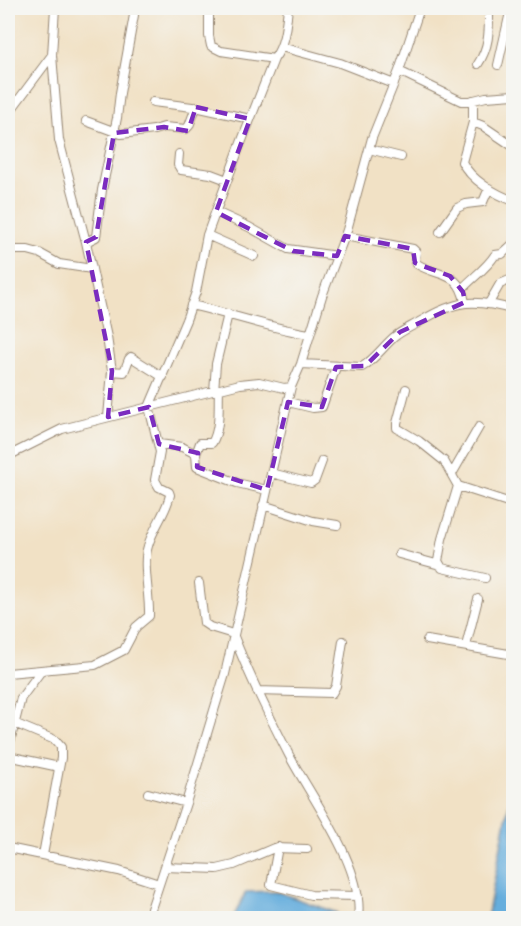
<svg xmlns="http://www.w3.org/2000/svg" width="521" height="926" font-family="Kalam,sans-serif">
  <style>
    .water { fill: #66aedd; stroke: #506c7e; stroke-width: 1.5 }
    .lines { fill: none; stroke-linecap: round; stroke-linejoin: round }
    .minor-casing { stroke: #968672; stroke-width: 10 }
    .minor { stroke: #fff; stroke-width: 8 }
    .marked { fill: none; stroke: #7b2cbf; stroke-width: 4.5; stroke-dasharray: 12 8; stroke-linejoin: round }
  </style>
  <rect width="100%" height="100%" fill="#f6f6f2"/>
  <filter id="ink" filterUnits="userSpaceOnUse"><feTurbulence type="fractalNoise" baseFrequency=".0167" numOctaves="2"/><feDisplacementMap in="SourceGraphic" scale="12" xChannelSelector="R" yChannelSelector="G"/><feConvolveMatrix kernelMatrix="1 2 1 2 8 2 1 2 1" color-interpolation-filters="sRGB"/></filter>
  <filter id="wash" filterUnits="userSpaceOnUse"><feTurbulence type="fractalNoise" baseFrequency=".008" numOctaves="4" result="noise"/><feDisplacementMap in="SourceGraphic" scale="24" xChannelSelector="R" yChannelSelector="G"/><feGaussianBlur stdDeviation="1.35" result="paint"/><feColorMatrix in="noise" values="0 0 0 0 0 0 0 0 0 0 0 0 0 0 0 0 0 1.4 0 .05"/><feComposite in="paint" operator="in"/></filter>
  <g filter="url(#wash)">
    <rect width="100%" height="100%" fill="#f1e1c5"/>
    <path class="water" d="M513,784V918H487Z
      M275,891L337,913L335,918H233L246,892Z"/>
  </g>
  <g filter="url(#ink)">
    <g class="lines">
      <defs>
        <path id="minor" d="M55,8L52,55L59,140L86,242L107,337L112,371L108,417
          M157,8H162
          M209,8V36L211,46L221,51L274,59C285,44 286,25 288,8
          M281,47L340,63L394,84
          M478,64C490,46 489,29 489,8
          M498,65L511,8
          M399,71L461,101H470L486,97L514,95
          M473,100V122L462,162C471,180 495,194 514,201
          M153,102L200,108L250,119
          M8,114L52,55
          M86,121L121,134L154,130L164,127L186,129L189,126L196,107
          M473,122L483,126L514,147
          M369,149L401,157
          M179,154L178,165L181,170L211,174L227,180
          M216,212L249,227L288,249L337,256
          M440,232L457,208L466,204L483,202L489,188
          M207,235L254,256
          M345,236L413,249L416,252L415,260L417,264C440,278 459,270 465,302
          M86,242L96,237L102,190L117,118L120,93L134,15L133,8
          M8,250H28L39,253L59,264L92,269
          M462,289C473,277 486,269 495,255L502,254L514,243
          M489,303L500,284L514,278
          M191,305C231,314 269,328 309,334
          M301,364L362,367C374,360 382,348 393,338C401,331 411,327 421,321C456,300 474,298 514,310
          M112,371L124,372L129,359L131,357L163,377
          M406,389L397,423V428L419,441L444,461L458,486L514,504
          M214,391L216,364L228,314
          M288,402L313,408L322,407L336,367
          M159,444L182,447L196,454L197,467L237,483L267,490
          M196,454L200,443H212C221,428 218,406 219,390
          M8,456L62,429L240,384L259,382L284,388L291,387L301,364L322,296L347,230L372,138L399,71L420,8
          M271,473L311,483L315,480L322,461
          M452,474L479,427
          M458,486L442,539L438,561L442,568L485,578
          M263,505L313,521L337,525
          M399,554L440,565
          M199,583L204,623L210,627L233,634C249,676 269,716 289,755C312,799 365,868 358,918
          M427,640L514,655
          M466,646L478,599
          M8,673L95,665L124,650L136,627L149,616C150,595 142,564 148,546C153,528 166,513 170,495L169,492L159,487L155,480L160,452L149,407L186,320L196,292L207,235L241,143L274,59
          M257,691L332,693L336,686L343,641
          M14,723L55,740L61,747V758L43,855
          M8,750L21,698L41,671
          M8,756L59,767
          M148,793L186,803
          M278,847L271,885L311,895L358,896
          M8,848L119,871L159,884
          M165,867L217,869L234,865L274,848L307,849
          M148,918L186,803L225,674L291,387"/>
      </defs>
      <use href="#minor" class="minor-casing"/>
      <use href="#minor" class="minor"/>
    </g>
  </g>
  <path class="marked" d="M196,107L250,119L216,212L293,251L337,256L345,236L413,249L415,263L450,276L463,292L465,302L400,332L365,366L336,367L322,407L288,402L267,490L197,467L198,453L159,444L149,407L108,417L112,371L86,242L96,237L114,133L164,127L188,131Z"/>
  <rect width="521" height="926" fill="none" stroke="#f6f6f2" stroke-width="30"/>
</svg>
